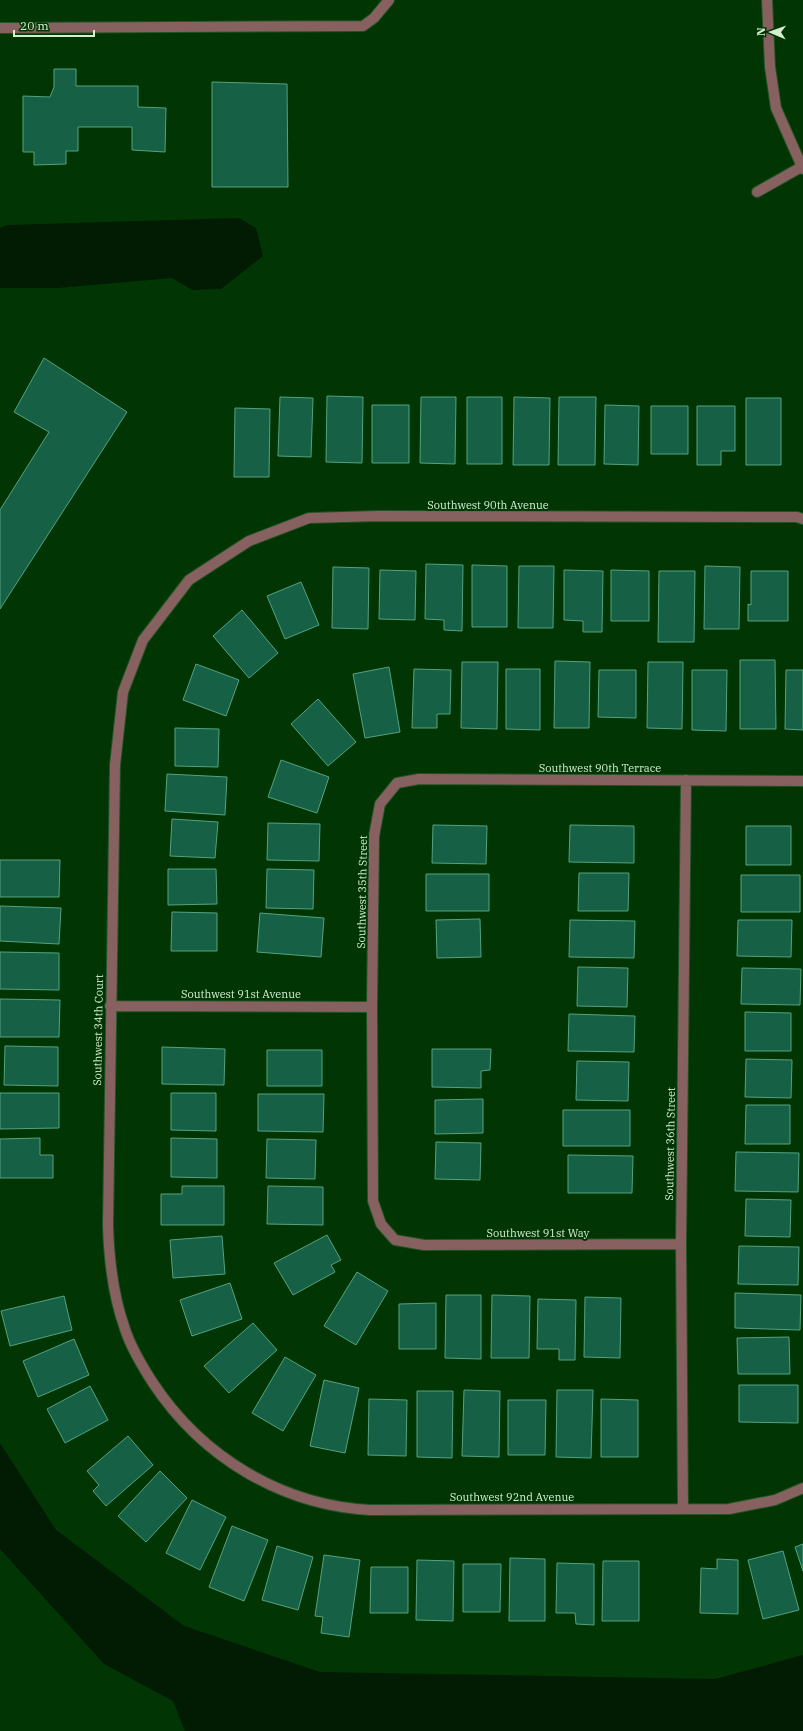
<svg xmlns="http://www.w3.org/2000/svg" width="803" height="1731" font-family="'IBM Plex Serif',serif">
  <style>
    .water { fill: #011c02 }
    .building { fill: #166045; stroke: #54a280 }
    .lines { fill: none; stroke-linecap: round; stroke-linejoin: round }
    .lane-casing { stroke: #235325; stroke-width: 12 }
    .street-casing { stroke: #235325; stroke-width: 12 }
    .lane { stroke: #86615f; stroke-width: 10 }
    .street { stroke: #86615f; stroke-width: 10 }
    .labels { text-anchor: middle; stroke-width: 4; stroke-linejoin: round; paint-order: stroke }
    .street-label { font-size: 11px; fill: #d3eed1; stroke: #013604 }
  </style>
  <rect width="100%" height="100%" fill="#013604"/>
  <path class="water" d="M239,218L256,228L263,256L221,289L192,290L172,278L58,288H0V228L7,225Z
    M0,1443L56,1530L184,1626L320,1672L715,1679L803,1655V1731H185L173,1701L104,1664L0,1549Z"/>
  <path class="building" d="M54,69H76V86H138V107L166,108L165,152L132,150V127H78V151H66V164L34,165V152H23V96L50,97L54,87Z
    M212,82L287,84L288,187H212Z
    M44,358L127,412L0,609V510L49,432L14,412Z
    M327,396L363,397L362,463L326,462Z
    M280,397L313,398L311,457L278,456Z
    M421,397H456L455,464L420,463Z
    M467,397H502V464H467Z
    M514,397L550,398L549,465H513Z
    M559,397H596L595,465H558Z
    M746,398H781V465H746Z
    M372,405H409V463H372Z
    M605,405L639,406L638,465L604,464Z
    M651,406H688V454H651Z
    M697,406H735V451H721V465H697Z
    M235,408L270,409L269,477H234Z
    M426,564L463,565L462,631L444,630V620L425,619Z
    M472,565L507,566V627H472Z
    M519,566H554L553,628H518Z
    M705,566L740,567L739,629H704Z
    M333,567L369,568L368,629L332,628Z
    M380,570L416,571L415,620L379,619Z
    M564,570L603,571L602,632H583V621L564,620Z
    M611,570L649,571V621H611Z
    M659,571H695L694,642H658Z
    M751,571H788V621H748V604L751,605Z
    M301,582L319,625L285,639L267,596Z
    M242,610L278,653L249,678L213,636Z
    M740,660H775L776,729H740Z
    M555,661L590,662L589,728H554Z
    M462,662H498L497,729L461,728Z
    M648,662H683L682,729L647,728Z
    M196,664L239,680L226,716L183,700Z
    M389,667L400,732L365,738L353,674Z
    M414,669L451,670L450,714H437V728H412Z
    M506,669H540V730L506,729Z
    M599,670H636V718L598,717Z
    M692,670H727L726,731L692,730Z
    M786,670H803V730L785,729Z
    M318,699L356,742L328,766L291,724Z
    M175,728L219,729L218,767L175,766Z
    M281,760L329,777L317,813L268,797Z
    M167,774L227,777L225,815L165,811Z
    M172,819L218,822L215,858L170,856Z
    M268,823L320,824L319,861L267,860Z
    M433,825L487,826L486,864L432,863Z
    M570,825L634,826V863L569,862Z
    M746,826H791V865H746Z
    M0,860H60L59,897H0Z
    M168,869H216L217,904L168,905Z
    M267,869L314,870L313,909L266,908Z
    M579,873H629L628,911H578Z
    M426,874H489V911H426Z
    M741,875H800V912H741Z
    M0,906L61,908L59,944L0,941Z
    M172,912L217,913V951H171Z
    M260,913L324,918L321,957L257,952Z
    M480,919L481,957L437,958L436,920Z
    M570,920L635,921L634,958L569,957Z
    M738,920H792L791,957L737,956Z
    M0,952L59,953V990L0,989Z
    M578,967L628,968L627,1007L577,1006Z
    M742,968L801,969L800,1005L741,1004Z
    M0,999L60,1000L59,1037H0Z
    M745,1012L791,1013V1051H745Z
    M569,1014L635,1016L634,1052L568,1051Z
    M5,1046L58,1047V1086L4,1085Z
    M162,1047L225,1049L224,1085L162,1084Z
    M432,1049H491L490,1070L481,1071V1088L432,1087Z
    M267,1050H322V1086H267Z
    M746,1059L792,1060L791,1098L745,1097Z
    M577,1061L629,1062L628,1101L576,1100Z
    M0,1093H59V1128L0,1129Z
    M171,1093H216V1131L171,1130Z
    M258,1094H324L323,1132L258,1131Z
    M483,1099V1133L435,1134V1100Z
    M746,1105H790V1144H745Z
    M563,1110H630V1146H563Z
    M40,1138V1155H53V1178H0V1139Z
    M171,1138L217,1139V1178L171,1177Z
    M267,1139L316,1140L315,1179L266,1178Z
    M436,1142L481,1143L480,1180L435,1179Z
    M736,1152L799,1153L798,1192L735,1191Z
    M568,1155L633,1156L632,1193H568Z
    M182,1186H224V1225H161V1194H182Z
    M268,1186L323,1187V1225L267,1224Z
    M746,1199L791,1200L790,1237L745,1236Z
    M327,1235L341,1260L331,1265L335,1272L293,1295L274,1263Z
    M222,1236L225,1274L173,1278L170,1240Z
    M739,1246L799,1247L798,1285L738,1284Z
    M357,1272L388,1291L356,1345L324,1326Z
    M230,1283L242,1319L192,1336L180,1300Z
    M735,1293L801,1295L800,1330L735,1328Z
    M446,1295H481V1359L445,1358Z
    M492,1295L530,1296L529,1358H491Z
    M64,1296L72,1330L10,1346L1,1311Z
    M585,1297L621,1298L620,1358L584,1357Z
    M538,1299L576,1300L575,1360H559V1349H537Z
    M436,1303V1349H399V1304Z
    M253,1323L277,1350L229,1393L204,1366Z
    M789,1337L790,1374H738L737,1338Z
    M74,1339L89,1375L38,1397L23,1361Z
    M285,1357L316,1375L283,1431L252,1413Z
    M324,1380L359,1388L345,1453L310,1446Z
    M739,1385H798V1423L739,1422Z
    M90,1386L108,1420L65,1443L47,1409Z
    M464,1390L500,1391L499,1457L462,1456Z
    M557,1390H593L591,1458L556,1457Z
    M417,1391H453L452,1458L417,1457Z
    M369,1399L407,1400L406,1456L368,1455Z
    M601,1399L638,1400V1457H601Z
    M508,1400H546L545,1455H508Z
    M128,1436L153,1465L106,1506L93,1491L99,1485L87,1471Z
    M160,1471L187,1498L146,1542L118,1516Z
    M192,1500L226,1517L200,1570L166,1553Z
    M232,1526L268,1540L244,1601L209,1587Z
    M803,1544V1571L795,1547Z
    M277,1546L313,1557L298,1610L262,1600Z
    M783,1551L799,1610L763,1619L748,1560Z
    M324,1555L360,1560L349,1637L321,1633L323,1617L315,1616Z
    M510,1558L545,1559V1621H509Z
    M717,1559L738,1560V1614L700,1613L701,1568L717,1569Z
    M417,1560L454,1561L453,1621L416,1620Z
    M603,1561H639V1621H602Z
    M557,1563L594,1564V1625L576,1624L575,1613H556Z
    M463,1564H501L500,1612H463Z
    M371,1567H408V1613H370Z"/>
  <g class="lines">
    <defs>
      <path id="lane" d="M0,28L363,26L374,18L389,0
        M757,192L803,166"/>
      <path id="street" d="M767,0L770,67L776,108L803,169
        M803,519L797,517L378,516L309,518L249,541L189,580L143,640L123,692L115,765L108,1225C109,1260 113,1296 125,1329C131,1348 142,1366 153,1383C202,1457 281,1505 370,1510L729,1509L775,1500L803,1488
        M110,1006L372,1007
        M681,1244L424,1245L395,1240L381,1224L373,1201L372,1007L374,836L380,804L397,783L419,779L803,781
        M683,1509L681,1244L686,780"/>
    </defs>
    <use href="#lane" class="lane-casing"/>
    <use href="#street" class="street-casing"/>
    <use href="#lane" class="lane"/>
    <use href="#street" class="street"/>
  </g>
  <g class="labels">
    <g class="street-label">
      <text x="488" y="509">Southwest 90th Avenue</text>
      <text x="600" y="772">Southwest 90th Terrace</text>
      <text transform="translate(362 892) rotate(-89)" y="4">Southwest 35th Street</text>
      <text x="241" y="998">Southwest 91st Avenue</text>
      <text transform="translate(98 1030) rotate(-89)" y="4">Southwest 34th Court</text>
      <text transform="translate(670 1144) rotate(-89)" y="4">Southwest 36th Street</text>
      <text x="538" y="1237">Southwest 91st Way</text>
      <text x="512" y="1501">Southwest 92nd Avenue</text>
    </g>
  </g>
  <g transform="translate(771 32) rotate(272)" stroke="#013604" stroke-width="3" paint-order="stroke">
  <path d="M0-3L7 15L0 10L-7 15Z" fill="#d3eed1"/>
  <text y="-6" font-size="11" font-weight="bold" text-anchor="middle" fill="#d3eed1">N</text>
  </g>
  <path d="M14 30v6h80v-6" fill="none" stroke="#d3eed1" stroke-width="2"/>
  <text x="20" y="30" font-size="12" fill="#d3eed1" stroke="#013604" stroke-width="3" paint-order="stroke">20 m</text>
</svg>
